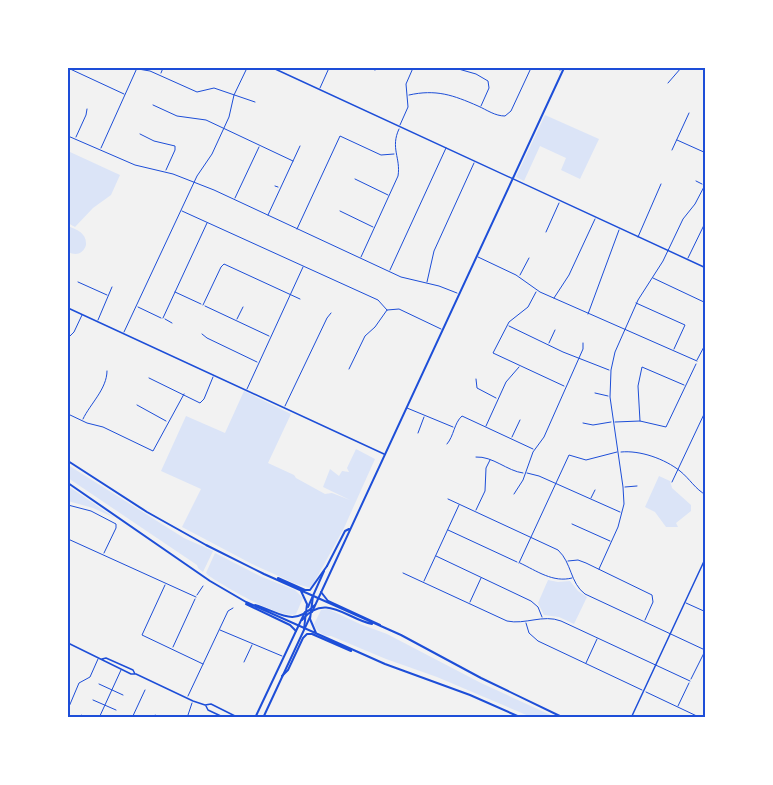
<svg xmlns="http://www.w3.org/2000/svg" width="773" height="785" font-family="Montserrat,sans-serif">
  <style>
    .green { fill: #dbe4f7 }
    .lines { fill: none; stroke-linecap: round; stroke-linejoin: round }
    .service { stroke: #1d4ed8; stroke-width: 1 }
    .minor { stroke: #1d4ed8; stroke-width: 1 }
    .tertiary { stroke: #1d4ed8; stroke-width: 1.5 }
    .secondary { stroke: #1d4ed8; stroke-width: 1.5 }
    .primary { stroke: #1d4ed8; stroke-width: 2 }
    .trunk { stroke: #1d4ed8; stroke-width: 2 }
    .neatline { fill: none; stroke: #1d4ed8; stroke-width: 2 }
  </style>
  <rect width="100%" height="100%" fill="#f2f2f2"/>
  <path class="green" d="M545,115L599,139L580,179L561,170L566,158L540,146L524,181L516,177Z
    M70,152L120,175L111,195L93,208L75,227L68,223V156Z
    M68,226C77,230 87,233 86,245C83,254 76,256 68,252Z
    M244,391L291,414L268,463L294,475L296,478L325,494L332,493L350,500L323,487L330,469L339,476L342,471L349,472L347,468L356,449L375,459L344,528L311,588L296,584L252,564L182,527L201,489L161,471L186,416L225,433Z
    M68,465L184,538L213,551L203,572L198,568L197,565L68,478Z
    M659,476L670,481L672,488L691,505V511L676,523L678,527H666L655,512L645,507Z
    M68,486L115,518L93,508L68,501Z
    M215,553L262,577L295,590L303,598L296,614C281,620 224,586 209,576L206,573Z
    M548,580L558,582L570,581L578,591L587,597L574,624L559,617L544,615L538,603Z
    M328,609L360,624L387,634L481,683L555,717H531L437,677L386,659L331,636C324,637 316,631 314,624L321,610Z"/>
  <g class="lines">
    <path class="service" d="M99,684L123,695
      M93,700L116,710
      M80,718L81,715L87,718
      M153,718L155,715"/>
    <path class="minor" d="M68,68L124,94
      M132,68L150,71L197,92L214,88L255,102
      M369,68L375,70
      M455,68L476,74L488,81L489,88L481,106
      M555,68L560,70
      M704,68H706
      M161,73L163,68
      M668,83L681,68
      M320,88L329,68
      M409,95C436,89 453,95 478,106C487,110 495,116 505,116L511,111L531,68
      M153,105L177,116L206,120L293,161
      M400,125L408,107L406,84L413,68
      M140,134L154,141L175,146V150L166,170
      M68,136L135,165L173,174L214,190L401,277L439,286L457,293
      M76,137L86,115L87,109
      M677,140L706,153
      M101,148L137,68
      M672,150L689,113
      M355,179L388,195
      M696,181L702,184
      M275,186L278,187
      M235,198L259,147
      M182,211L378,300L387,310
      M340,211L373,227
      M268,215L300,146
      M297,229L340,136L381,155L394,154
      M546,232L559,203
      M638,237L661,184
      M361,257L398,176C401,158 390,148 399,129
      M478,257L516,275L540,292L697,361
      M688,258L706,221
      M390,270L446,148
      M520,275L529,258
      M653,278L706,303
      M78,282L107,295
      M427,282L434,251L474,163
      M175,292L201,304
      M536,292L528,307L509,322L493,353L564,386
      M554,298L569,275L595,219
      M636,303L685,325L674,349
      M203,305L221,267L224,264L300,299
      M205,306L269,336
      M138,307L161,318
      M588,314L619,230
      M163,318L207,223
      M165,319L172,323
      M237,319L243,307
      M98,320L112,287
      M509,326L563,352L609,370
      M124,332L197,176L212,154L229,117L234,95L247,68
      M202,334L207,338L257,362
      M68,338L74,332L82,315
      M549,343L555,330
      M697,360L706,343
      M349,369L365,336L375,327L387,310L399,309L441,329
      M149,378L200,403L204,399L213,377
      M476,379L477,388L496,398
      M247,389L303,267
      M595,393L608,396
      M137,405L166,421
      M285,406L327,318L331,313
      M407,408L453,427
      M68,414L87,423L103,427L153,451L184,394
      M83,419C90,404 107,389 107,371
      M640,421L638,386L642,367L684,385
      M615,422L640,421L666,427L696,364
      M583,423L593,425L611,422
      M486,426L506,382L519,367
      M418,433L424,417
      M512,437L520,420
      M447,444C454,436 454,423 462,416L533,449
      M621,452C640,450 665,459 680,471C690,479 695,489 706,495
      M476,457C493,456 507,471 523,473
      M527,473L539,476L620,512
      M672,482L706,410
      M625,487L637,486
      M514,494L523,480L533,452L544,437L583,349V343
      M591,498L595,490
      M448,499L558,550C572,563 570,583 585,594L705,650
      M68,505L91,511L116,524V528L104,553
      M476,510L485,491L486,468L490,460
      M572,524L610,541
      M448,530L517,562
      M68,539L196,597
      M436,556L531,601L538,607L542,617
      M568,561L578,560L586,563L652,595L653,602L645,620
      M519,563L569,455L586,460L617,452
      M520,563C537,571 553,583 572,578
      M599,569L618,527L624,504L623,487L610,397L611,370L615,352L638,300L663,261L683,219L695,204L706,183
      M403,573L507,621C525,625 543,614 561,621L690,681
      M424,581L459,505
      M165,585L142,635L203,664
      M197,595L203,586
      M470,602L481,578
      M686,603L706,612
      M526,623L529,633L538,641L642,690
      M220,630L282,656
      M173,647L195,599
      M244,662L252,645
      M586,663L597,639
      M691,679L706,649
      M646,692L701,718
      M188,696L228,611L233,608
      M678,706L689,683
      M68,709L79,683L90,677L98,659
      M99,718L121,670
      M132,718L145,690
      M187,718L192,703"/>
    <path class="tertiary" d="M273,68L706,268
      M68,308L384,454"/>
    <path class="secondary" d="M68,643L131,674H136L193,701L205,705L211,704L239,718
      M102,659L106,658L133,670L135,674
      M206,706L208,710L225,718
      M631,718L706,557"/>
    <path class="primary" d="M327,566L345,531L349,529
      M308,607L324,571
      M312,612L564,68
      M255,718L305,612
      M263,718L310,617"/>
    <path class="trunk" d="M68,461L147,512L206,545L264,574L401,635L481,678L564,718
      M68,483L210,581L246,602L385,664L470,695L522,718
      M278,578L305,590H310L327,566
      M301,591L307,604L304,629
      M321,592L328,601L380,625
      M313,596L310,619L316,633
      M246,604L290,625L296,631
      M255,605C280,612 292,628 315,605
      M302,620C325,592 347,619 372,624
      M282,676L288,670L303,638L307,634H312L351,651"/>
  </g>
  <rect width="773" height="785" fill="none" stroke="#ffffff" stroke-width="138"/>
  <rect x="69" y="69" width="635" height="647" class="neatline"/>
</svg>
